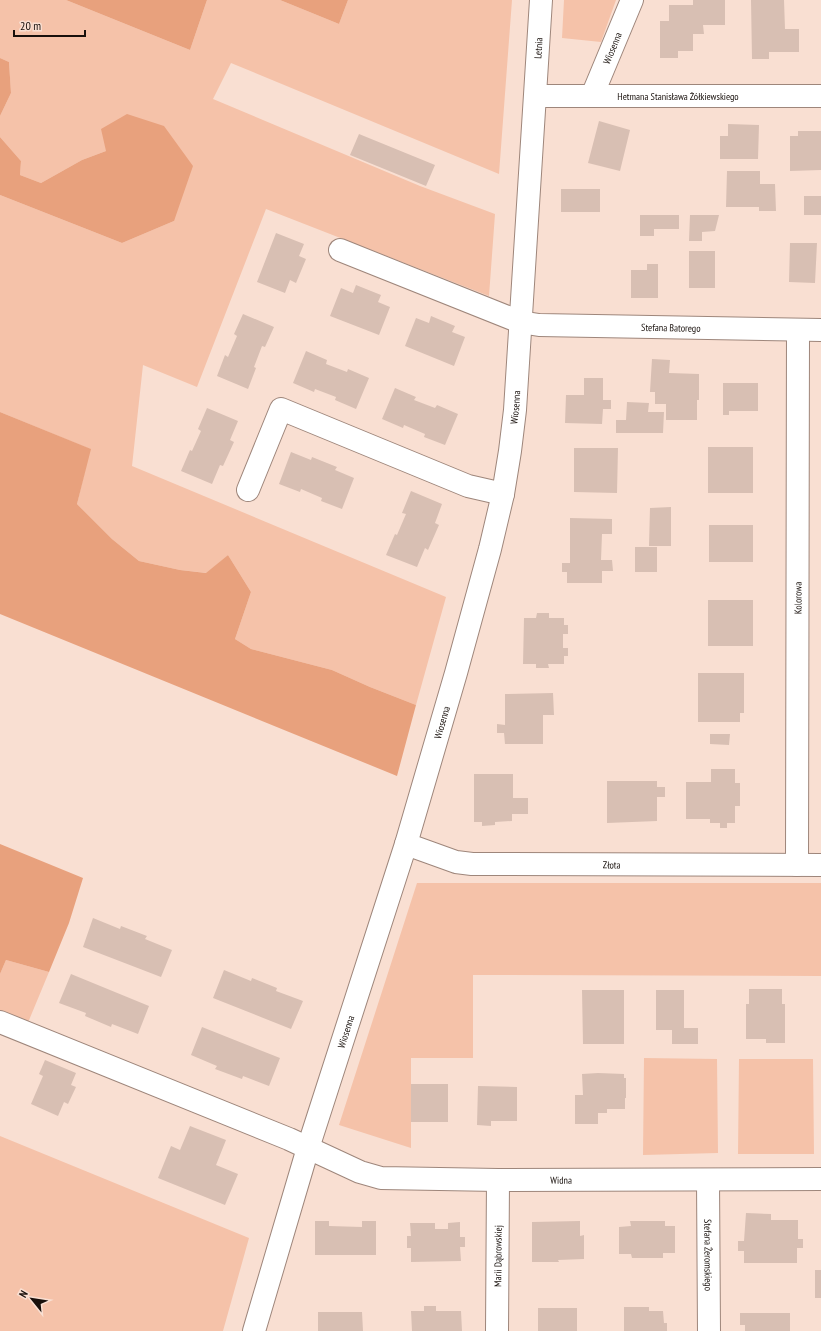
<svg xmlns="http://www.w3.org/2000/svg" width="821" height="1331" font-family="'PT Sans Narrow',sans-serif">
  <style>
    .green { fill: #f5c2a9 }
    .forest { fill: #e8a17d }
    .building { fill: #d8bfb3 }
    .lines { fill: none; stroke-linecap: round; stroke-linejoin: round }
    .minor-casing { stroke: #9e867b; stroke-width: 24 }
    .minor { stroke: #fff; stroke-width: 22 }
    .labels { text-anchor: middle; stroke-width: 4; stroke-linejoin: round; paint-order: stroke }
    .street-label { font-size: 10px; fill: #18100c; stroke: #f9dfd2 }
  </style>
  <rect width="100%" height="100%" fill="#f9dfd2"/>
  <path class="green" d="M0,0H66L190,50L207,0H280L339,24L348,0H512L499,174L231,63L213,99L420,186L495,214L489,296L266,209L197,387L143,365L132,466L446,597L416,705L370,687L332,670L251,649L235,639L251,592L228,555L207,573L180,570L139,561L112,539L77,504L90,449L0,412V195L122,243L174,221L106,151L82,160L41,183L20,175L21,161L0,137V116L11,93L9,62L0,58Z
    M564,0H616L601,42L562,38Z
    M417,883H821V976L473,975V1058H411V1148L339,1125Z
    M6,960L49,972L27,1025L0,1013V974Z
    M644,1058L717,1059L718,1153L643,1155Z
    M739,1059H813L814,1154H738Z
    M0,1136L249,1238L223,1331H0Z"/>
  <path class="forest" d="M66,0H207L190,50Z
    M280,0H348L339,24Z
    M0,58L9,62L11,93L0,116Z
    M127,114L164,126L193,166L174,221L122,243L0,195V137L21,161L20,175L41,183L82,160L106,151L101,129Z
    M0,412L91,449L77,504L112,539L139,561L180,570L206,573L228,555L251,592L235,639L251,649L332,670L370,687L416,705L397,776L0,614Z
    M0,844L83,878L69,923L49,972L6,960L0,974Z"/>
  <path class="building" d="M693,0H725V25H703L704,34H693V51H678V58H660V21H669V5H693Z
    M751,0H784L785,29H799V52H769V59H752Z
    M599,121L630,130L620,171L588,163Z
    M728,124L759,125L758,159H720V136H728Z
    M798,131H821V170L790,171V136H798Z
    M359,134L435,165L426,186L350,155Z
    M727,171H760V184H775L776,211H759V207H726Z
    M561,189H600V212H561Z
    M804,196H821V215H804Z
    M640,215H679V229H654V236H640Z
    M690,215H719L715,231L702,232V241H689Z
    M276,233L304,244L299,256L306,259L296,283L290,280L285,293L257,282Z
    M790,243H817L815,283L789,282Z
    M689,251H715V288H689Z
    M647,264H658V298H631V270H647Z
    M356,285L381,295L378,302L390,307L379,335L330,316L341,288L353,293Z
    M243,314L274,327L265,347L262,346L254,367L256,368L248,389L217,376L225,355L228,357L237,336L234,334Z
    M431,316L455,326L452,332L465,337L454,366L405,346L416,318L429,323Z
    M306,351L327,360L326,364L347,372L348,369L369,378L356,409L335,400L336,397L315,389L314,392L293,383Z
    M652,359L670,360L669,373L699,374V400H697V420H666V404H655V392H650Z
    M584,378H603V400H611V409H603L602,424L565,423L566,395H584Z
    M723,383H758V411H729V415H723Z
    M395,388L416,397L414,400L435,408L437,405L458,414L445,445L424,437L425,434L404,425L403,428L382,419Z
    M627,402L649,403L648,412H664L663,433H616V420H626Z
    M207,408L238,421L230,440L234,442L223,466L220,465L212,484L181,471L190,450L192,451L201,431L198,429Z
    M708,447H753V493H708Z
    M574,448H618L617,493L574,492Z
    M291,452L311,460L312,457L337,467L335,470L354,478L342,509L321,501L322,498L301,489L300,492L279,484Z
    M411,491L442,504L435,523L439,525L428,550L425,548L417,567L386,555L395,534L397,535L406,514L402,513Z
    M671,507V546H649L650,508Z
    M570,518L612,519V534H602L601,560H612L613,571H602V583H567V572H562V563H570Z
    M709,525H753V562H709Z
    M635,547H657V572H635Z
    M708,600H753V646H708Z
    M537,613H549V618H564V625H568V634H563V648H568V656H564V664H548L549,668H536V664H523L524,618H536Z
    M698,673H744V713H740V722H698Z
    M553,693L554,715H543V744H505L504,733H497V724L505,725V694Z
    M710,734H730L729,745L710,744Z
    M711,769H735V783H740V806H735V823H727V828H720V823H710V819H686V782H711Z
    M474,774H513V798H528V814H512V821L495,822V825L482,826V822H474Z
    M607,781H657V787H665V797H657V821L607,823Z
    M93,918L120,929L121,926L147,936L145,939L172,950L161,977L83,947Z
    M224,970L251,981L252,978L277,988L276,991L303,1001L291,1029L213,998Z
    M71,974L149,1006L138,1034L112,1024L111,1027L85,1016L86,1013L59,1003Z
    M749,989H782V1004H785V1043H766V1039H746V1004H749Z
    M582,990H624V1044H583Z
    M656,990H684V1028H698V1044H672V1030H656Z
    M202,1027L280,1058L269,1086L243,1076L242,1079L215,1069L217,1066L191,1055Z
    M45,1060L76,1073L71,1085L76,1087L68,1104L64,1102L58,1116L31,1104L43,1076L39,1074Z
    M598,1073L624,1074V1078H626V1098H625V1109H607V1113H598V1124H575V1095H583L582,1074Z
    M411,1084H448V1122H411Z
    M478,1086L517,1087V1121H491V1126L477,1125Z
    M190,1126L226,1140L216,1165L238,1174L225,1205L158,1178L171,1146L180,1150Z
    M746,1213L771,1214V1220H798V1239H803V1248H797V1263H744V1251H738V1241H744Z
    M315,1221H329V1226L362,1227V1221H376V1255H315Z
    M580,1221V1236L584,1235V1259L558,1260L559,1262H532V1222Z
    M630,1221H665V1226H675V1253H663V1258H632L631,1254H619V1227L631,1226Z
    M460,1222V1237H465V1247H460L461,1261L411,1262V1248H407V1236H411L410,1223H435V1229H448V1223Z
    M815,1270H821V1298H815Z
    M424,1306H436V1311H461L462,1331H412L411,1311H424Z
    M624,1307H649V1311H663L664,1323H667V1331H624Z
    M538,1308H577V1331H538Z
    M318,1312H362L363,1331H318Z
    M740,1313H790V1331H745V1325H740Z"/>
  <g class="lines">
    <defs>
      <g id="minor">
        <path id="s1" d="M536,96H821"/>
        <path id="s2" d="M592,96L632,0"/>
        <path id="s3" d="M340,250L520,322L539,325L821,330"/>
        <path d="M248,490L281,409L468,486L503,494"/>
        <path id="s4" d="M406,844L456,862L472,864L821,865"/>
        <path id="s5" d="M797,865L798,330"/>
        <path id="s6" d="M0,1022L289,1139L360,1172L381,1178L498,1180L821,1179"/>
        <path id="s7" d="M708,1180L709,1331"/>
        <path id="s8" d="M254,1331L308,1148L406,844L456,673L490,549L503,494L510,451L515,410L541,0"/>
        <path id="s9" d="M497,1331L498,1180"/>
      </g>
    </defs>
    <use href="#minor" class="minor-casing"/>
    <use href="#minor" class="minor"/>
  </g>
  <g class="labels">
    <g class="street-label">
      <text dy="4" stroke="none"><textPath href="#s8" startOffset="1321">Letnia</textPath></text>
      <text dy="4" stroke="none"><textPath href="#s2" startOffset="52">Wiosenna</textPath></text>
      <text dy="4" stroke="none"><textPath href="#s1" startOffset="142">Hetmana Stanisława Żółkiewskiego</textPath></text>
      <text dy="4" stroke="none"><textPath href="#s3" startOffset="345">Stefana Batorego</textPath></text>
      <text dy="4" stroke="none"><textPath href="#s8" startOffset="961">Wiosenna</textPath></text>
      <text dy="4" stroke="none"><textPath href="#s5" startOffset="267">Kolorowa</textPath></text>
      <text dy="4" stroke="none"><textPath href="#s8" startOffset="637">Wiosenna</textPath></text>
      <text dy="4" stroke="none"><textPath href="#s4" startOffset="209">Złota</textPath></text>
      <text dy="4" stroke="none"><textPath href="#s8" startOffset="313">Wiosenna</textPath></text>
      <text dy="4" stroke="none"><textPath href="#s6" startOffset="592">Widna</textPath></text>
      <text dy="4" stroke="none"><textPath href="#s7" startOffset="75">Stefana Żeromskiego</textPath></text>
      <text dy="4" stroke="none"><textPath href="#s9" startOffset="75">Marii Dąbrowskiej</textPath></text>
    </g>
  </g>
  <g transform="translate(32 1299) rotate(300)" stroke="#f9dfd2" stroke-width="3" paint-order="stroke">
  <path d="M0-3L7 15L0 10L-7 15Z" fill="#18100c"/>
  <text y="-6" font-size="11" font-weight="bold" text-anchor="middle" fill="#18100c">N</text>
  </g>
  <path d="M14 30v6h71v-6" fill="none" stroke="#18100c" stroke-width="2"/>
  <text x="20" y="30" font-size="12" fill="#18100c" stroke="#f9dfd2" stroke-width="3" paint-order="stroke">20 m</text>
</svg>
